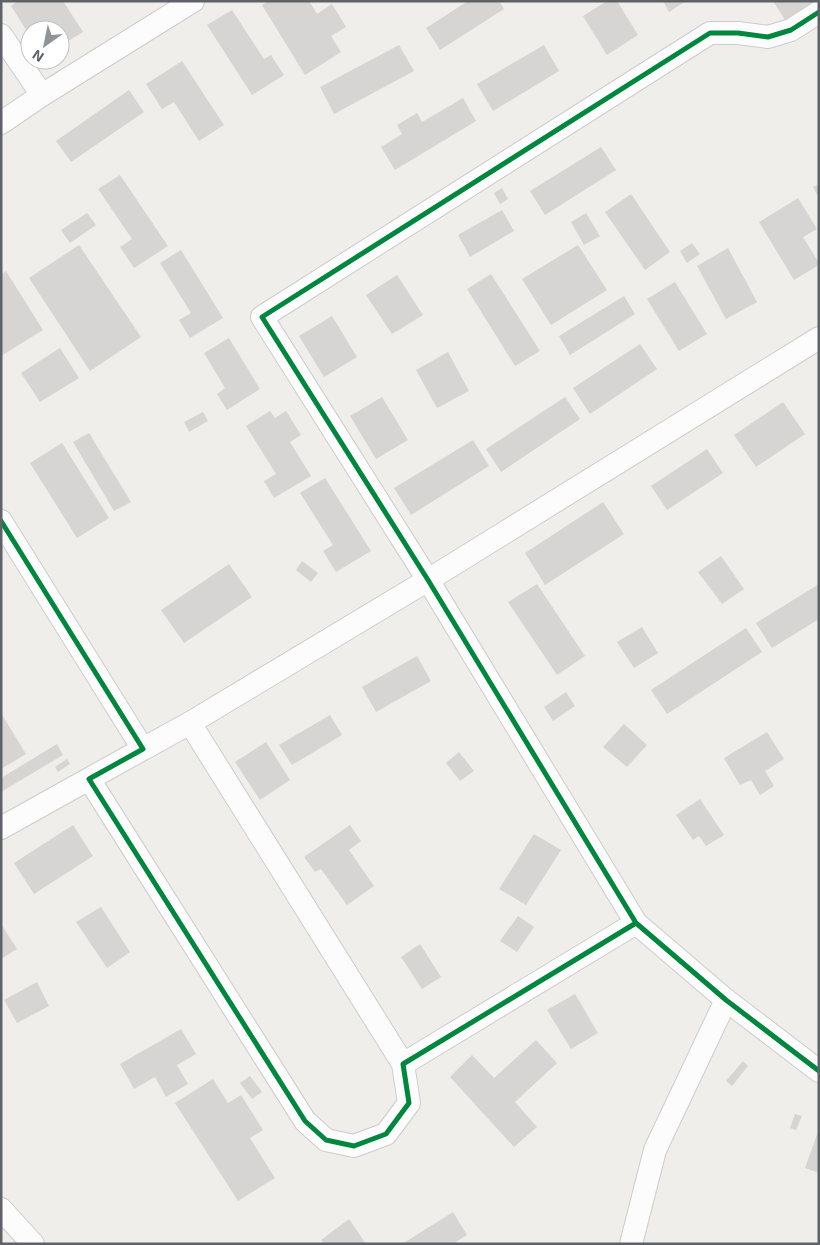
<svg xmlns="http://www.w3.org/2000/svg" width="820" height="1245" font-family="'Exo 2',sans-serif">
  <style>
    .building { fill: #d6d5d3 }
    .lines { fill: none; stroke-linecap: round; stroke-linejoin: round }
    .street-casing { stroke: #cbcccc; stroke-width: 24 }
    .street { stroke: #fdfcfc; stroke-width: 22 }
    .cycleway-casing { stroke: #fff; stroke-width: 8 }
    .cycleway { stroke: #00873e; stroke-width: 5 }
  </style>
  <rect width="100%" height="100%" fill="#efeeea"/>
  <path class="building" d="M18,1H63L83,32L60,46V30H50L46,24L35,30H30V36L11,6Z
    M268,1H309L317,14L332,4L346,27L331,36L341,52L305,75L262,5Z
    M468,1H499L504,9L440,50L426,28Z
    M607,1H617L638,35L607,55L583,16Z
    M663,1H686L669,12Z
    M773,1H815L785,20Z
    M232,10L264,59L271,55L284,75L252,95L207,25Z
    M399,45L414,71L334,114L320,87Z
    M544,45L559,71L493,111L477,84Z
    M182,61L224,125L199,141L174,102L162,109L146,84Z
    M129,90L144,112L71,162L56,141Z
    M463,98L476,121L395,170L381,147L402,134L397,125L417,113L422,122Z
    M601,147L616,170L545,215L530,191Z
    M120,175L168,246L134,268L120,247L132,239L98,189Z
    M819,184V198L813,187Z
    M502,188L508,199L500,204L494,193Z
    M631,194L670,252L645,270L605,212Z
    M798,198L817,229L803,237L819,263V265L794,280L759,222Z
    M502,210L514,231L470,257L458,235Z
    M87,213L96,225L70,243L61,230Z
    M586,213L600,236L584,245L571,222Z
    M692,243L700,254L687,263L680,251Z
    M79,245L141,337L90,371L29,278Z
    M578,245L607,290L551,325L522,279Z
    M728,248L757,302L726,319L697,266Z
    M181,250L223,318L190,338L179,320L191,313L160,263Z
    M6,271L43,330L1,356V275Z
    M491,274L540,351L515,366L467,289Z
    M397,275L423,315L392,334L366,295Z
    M675,282L707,334L679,351L647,299Z
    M624,296L635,314L570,355L559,336Z
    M332,316L357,357L324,377L299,336Z
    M229,338L260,389L227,410L217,394L225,388L204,353Z
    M640,344L657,369L590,414L573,388Z
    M60,348L79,378L40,402L21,373Z
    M448,352L469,391L437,408L416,370Z
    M382,397L408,440L376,459L350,416Z
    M565,397L580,419L501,472L486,449Z
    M783,402L805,434L756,467L734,435Z
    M270,411L275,418L286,411L301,435L290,442L311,476L274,498L264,481L276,474L246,426Z
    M203,412L208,421L189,432L184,422Z
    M89,433L131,502L114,511L73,442Z
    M473,440L489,466L411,515L394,488Z
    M62,443L109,518L77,538L30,463Z
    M707,449L723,473L667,510L651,486Z
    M325,478L371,551L336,572L323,551L333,545L300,493Z
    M603,502L624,534L545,585L525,553Z
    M721,556L744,589L722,604L698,572Z
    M302,561L318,573L311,582L296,570Z
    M229,564L252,597L184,643L161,610Z
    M537,584L585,656L557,675L508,602Z
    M819,584V619L772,648L756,623Z
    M642,627L658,653L634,668L617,642Z
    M746,628L762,652L667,714L651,690Z
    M417,656L431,681L376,712L362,687Z
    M566,692L575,706L553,721L544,707Z
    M1,713L26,754L1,769Z
    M330,715L342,735L292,765L279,745Z
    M624,724L647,745L627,767L603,747Z
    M767,732L784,759L765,771L774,786L760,795L751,780L740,785L724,758Z
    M266,742L290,780L260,800L235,762Z
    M57,744L63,755L1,792V778Z
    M459,752L474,771L460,781L446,763Z
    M67,759L70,764L58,772L55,767Z
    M700,799L724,835L706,846L699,836L693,840L676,815Z
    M73,825L93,856L34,894L14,863Z
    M350,825L361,841L349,850L374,886L347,905L321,869L315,872L304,857Z
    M534,834L561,850L526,905L499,889Z
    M101,907L130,952L107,968L76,922Z
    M518,916L534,927L517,952L500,941Z
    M1,924L17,949L1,959Z
    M420,944L441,977L422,989L401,957Z
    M37,982L49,1006L17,1023L4,1000Z
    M575,994L598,1033L571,1049L547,1010Z
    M181,1029L196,1054L177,1065L188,1084L166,1097L155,1077L134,1089L120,1064Z
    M536,1040L557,1063L515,1102L537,1127L514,1147L450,1077L472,1055L494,1078Z
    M743,1061L748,1066L732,1086L726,1081Z
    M250,1076L262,1092L252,1099L240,1083Z
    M213,1079L228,1103L241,1095L263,1130L250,1138L275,1178L238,1201L175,1103Z
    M795,1114L802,1116L796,1130L790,1128Z
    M819,1129V1173L805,1168Z
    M453,1212L467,1235L453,1244H402Z
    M349,1219L366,1244H324L321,1240Z"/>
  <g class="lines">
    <defs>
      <path id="street" d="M819,12L791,30L768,37L738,33H710L262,317L428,580L636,923L726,1000L819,1071
        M1,35L42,95
        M1,123L42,95L193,1
        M1,521L143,749L89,779L305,1121L326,1140L354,1146L386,1134L409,1103L403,1064L636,923
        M190,723L403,1064
        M143,749L190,723L428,580L819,338
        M1,828L89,779
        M1,1209L33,1244
        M631,1244L655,1150L726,1000"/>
    </defs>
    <use href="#street" class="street-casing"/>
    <use href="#street" class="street"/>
    <defs>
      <path id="cycleway" d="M819,12L791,30L768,37L738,33H710L262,317L428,580L636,923L726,1000L819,1071
        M1,521L143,749L89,779L305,1121L326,1140L354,1146L386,1134L409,1103L403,1064L636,923"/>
    </defs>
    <use href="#cycleway" class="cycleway-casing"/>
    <use href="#cycleway" class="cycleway"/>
  </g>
  <rect width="820" height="1245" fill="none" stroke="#5f6368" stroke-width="5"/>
  <g transform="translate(45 45) rotate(213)"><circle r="24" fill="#ffffff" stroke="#bfc1c3"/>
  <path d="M0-4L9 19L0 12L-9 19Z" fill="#919496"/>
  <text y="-8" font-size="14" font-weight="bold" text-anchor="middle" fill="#5f6368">N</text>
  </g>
</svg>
